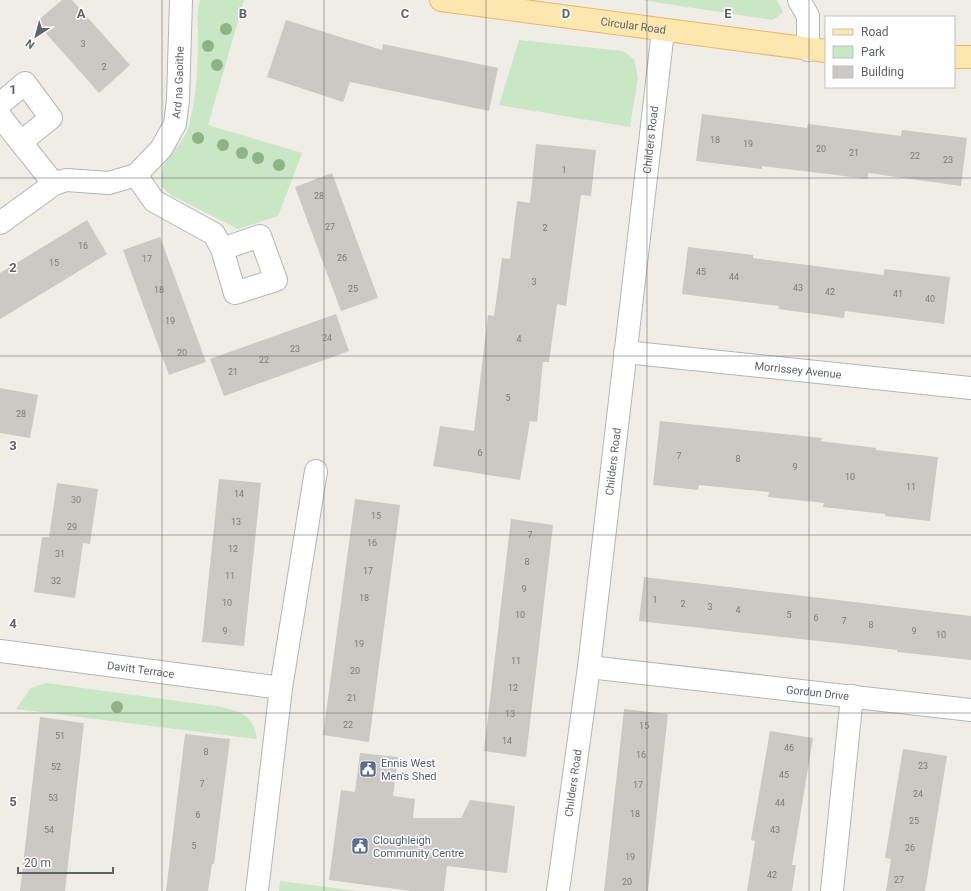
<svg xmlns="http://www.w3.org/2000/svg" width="971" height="891" font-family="Roboto,sans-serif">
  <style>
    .green { fill: #c9e6c5 }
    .building { fill: #ccc8c4 }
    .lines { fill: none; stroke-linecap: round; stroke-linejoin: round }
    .minor-casing { stroke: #b2b5b8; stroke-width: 24 }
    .major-casing { stroke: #ecb664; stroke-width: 24 }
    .minor { stroke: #fff; stroke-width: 22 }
    .major { stroke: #fce7b0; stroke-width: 22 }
    .tree { fill: #8eb387 }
    .grid { fill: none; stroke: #5e6366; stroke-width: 1; stroke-opacity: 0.55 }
    .labels { text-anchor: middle; stroke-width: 3; stroke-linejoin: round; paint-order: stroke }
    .number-label { font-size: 9px; fill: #7a7c7e }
    .street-label { font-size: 11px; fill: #5e6366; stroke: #fff }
    .service-label { font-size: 11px; fill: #4e5e75; stroke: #fff; text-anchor: start }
    .grid-label { font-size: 13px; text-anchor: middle; font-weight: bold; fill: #5e6366; stroke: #fff; stroke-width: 3; stroke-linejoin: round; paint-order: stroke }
  </style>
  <rect width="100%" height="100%" fill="#f0ede7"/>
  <path class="green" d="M200,0H244L208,125L302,153L278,216L238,229L171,195L162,187C158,154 181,152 189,125C197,96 198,63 198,33C198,22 196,11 200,0Z
    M641,0H777L783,12L773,20Z
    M519,40L623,51L634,59L638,78L630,127L499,105Z
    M46,683L222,707C243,713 253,715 257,739L16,709L31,688Z
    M280,881L358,891H279Z"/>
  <path class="building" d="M62,0H72L130,65L99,93L36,22Z
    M286,20L382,50L383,44L498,68L489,111L350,82L343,102L267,77Z
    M702,114L807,128L808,124L901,136L902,130L967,138L961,186L868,173V179L762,166V169L696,161Z
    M536,144L596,150L591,196L581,195L566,306L557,304L549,362H543L537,422L530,421L520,480L433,466L440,426L474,431L488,315L494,316L502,258L510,259L517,201L530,203Z
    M332,173L378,298L341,311L295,187Z
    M87,220L107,254L0,319V273Z
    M160,237L206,362L169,375L123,250Z
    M688,247L753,255V258L884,275V269L950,277L944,324L845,311L844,318L778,309L779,306L682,294Z
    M336,314L349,351L224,396L210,359Z
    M0,388L38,395L30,438L0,433Z
    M660,421L822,438L821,441L876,448V450L938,457L930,521L885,516V514L823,507L824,503L768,497L769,492L699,485L698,490L653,485Z
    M219,479L261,483L244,646L202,642Z
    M57,483L98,489L90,544L83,543L75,598L34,592L42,537H49Z
    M355,499L400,505L369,742L323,735Z
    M511,519L553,525L526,757L484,751Z
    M644,577L971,616V660L897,652V650L855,645L639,621Z
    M624,709L668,714L648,891H604Z
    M40,717L84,723L65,891H20Z
    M770,731L813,738L792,865H796L792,891H747L755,841L751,840Z
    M185,734L230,739L214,864H212L208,891H166Z
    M903,749L947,756L925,891H886L891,859L885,858Z
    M360,753L398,757L393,796L415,799L413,818H461L470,800L515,806L507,873L447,866L444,891H411L329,880L341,790L355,792Z"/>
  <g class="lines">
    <defs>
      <g id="minor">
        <path d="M799,0L808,16V50"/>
        <path d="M0,104L25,83L51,118L21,142"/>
        <path d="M0,116L54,184"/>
        <path d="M136,175L154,201L214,234L222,249L235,293L276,280L260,236L222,249"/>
        <path id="s1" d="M0,223L54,184L66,180L109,183L136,175L161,149L175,124L178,100L181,0"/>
        <path id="s2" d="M625,352L971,388"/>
        <path id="s3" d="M0,651L281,688"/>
        <path id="s4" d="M589,667L971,710"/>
        <path d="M257,891L281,688L316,471"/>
        <path id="s5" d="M558,891L589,667L663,31"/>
        <path d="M832,891L852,696"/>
      </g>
      <g id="major">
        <path id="s6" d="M441,0L826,51"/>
        <path d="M954,57H971"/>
      </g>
    </defs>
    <use href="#minor" class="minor-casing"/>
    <use href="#major" class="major-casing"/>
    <use href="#minor" class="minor"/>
    <use href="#major" class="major"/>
  </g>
  <g class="tree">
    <circle cx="226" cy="29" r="6"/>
    <circle cx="208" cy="46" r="6"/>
    <circle cx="217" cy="65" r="6"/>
    <circle cx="198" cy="138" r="6"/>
    <circle cx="223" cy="145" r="6"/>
    <circle cx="242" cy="153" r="6"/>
    <circle cx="258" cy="158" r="6"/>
    <circle cx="279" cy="165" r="6"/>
    <circle cx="117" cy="707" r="6"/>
  </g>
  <path class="grid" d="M162,0V891M324,0V891M486,0V891M647,0V891M809,0V891M0,178H971M0,356H971M0,535H971M0,713H971"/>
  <defs>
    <symbol id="civic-square" viewBox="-11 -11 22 22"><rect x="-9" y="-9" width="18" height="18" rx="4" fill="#5c6f8a" stroke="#fff"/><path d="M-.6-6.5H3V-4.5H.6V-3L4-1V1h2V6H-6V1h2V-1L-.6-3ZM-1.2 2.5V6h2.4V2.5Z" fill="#fff"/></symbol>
  </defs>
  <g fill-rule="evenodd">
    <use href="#civic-square" x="358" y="759" width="20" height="20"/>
    <use href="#civic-square" x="350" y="836" width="20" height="20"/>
  </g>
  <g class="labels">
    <g class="number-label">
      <text x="83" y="47">3</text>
      <text x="104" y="70">2</text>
      <text x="715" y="143">18</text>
      <text x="748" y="147">19</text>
      <text x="821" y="152">20</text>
      <text x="854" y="156">21</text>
      <text x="915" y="159">22</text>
      <text x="948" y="163">23</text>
      <text x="564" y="173">1</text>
      <text x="319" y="199">28</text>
      <text x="330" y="230">27</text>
      <text x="545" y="231">2</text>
      <text x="83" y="249">16</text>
      <text x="342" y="261">26</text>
      <text x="147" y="262">17</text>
      <text x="54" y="266">15</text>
      <text x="701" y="275">45</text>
      <text x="734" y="280">44</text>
      <text x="534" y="285">3</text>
      <text x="798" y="291">43</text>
      <text x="353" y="292">25</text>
      <text x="159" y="293">18</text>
      <text x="830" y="295">42</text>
      <text x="898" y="297">41</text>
      <text x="930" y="302">40</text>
      <text x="170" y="324">19</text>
      <text x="327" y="341">24</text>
      <text x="519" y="342">4</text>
      <text x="295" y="352">23</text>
      <text x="182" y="356">20</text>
      <text x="264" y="363">22</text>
      <text x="233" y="375">21</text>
      <text x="508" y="401">5</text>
      <text x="21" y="417">28</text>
      <text x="480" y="456">6</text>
      <text x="679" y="459">7</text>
      <text x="738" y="462">8</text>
      <text x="795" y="470">9</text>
      <text x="850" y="480">10</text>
      <text x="911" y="490">11</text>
      <text x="239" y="497">14</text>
      <text x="76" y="503">30</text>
      <text x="376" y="519">15</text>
      <text x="236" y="525">13</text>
      <text x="72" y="530">29</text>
      <text x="530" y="538">7</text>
      <text x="372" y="546">16</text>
      <text x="233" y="552">12</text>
      <text x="60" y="557">31</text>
      <text x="527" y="565">8</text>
      <text x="368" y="574">17</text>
      <text x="230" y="579">11</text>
      <text x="56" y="584">32</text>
      <text x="524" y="592">9</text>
      <text x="364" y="601">18</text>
      <text x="655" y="603">1</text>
      <text x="227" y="606">10</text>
      <text x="683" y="607">2</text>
      <text x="710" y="610">3</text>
      <text x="738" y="613">4</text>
      <text x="520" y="618">10</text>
      <text x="789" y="618">5</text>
      <text x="816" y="621">6</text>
      <text x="844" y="624">7</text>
      <text x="871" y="628">8</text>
      <text x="225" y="634">9</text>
      <text x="914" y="634">9</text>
      <text x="941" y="638">10</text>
      <text x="359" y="647">19</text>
      <text x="516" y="664">11</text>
      <text x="355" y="674">20</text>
      <text x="513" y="691">12</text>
      <text x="352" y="701">21</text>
      <text x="510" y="717">13</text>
      <text x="348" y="728">22</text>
      <text x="644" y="729">15</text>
      <text x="60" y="739">51</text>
      <text x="507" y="744">14</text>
      <text x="789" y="751">46</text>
      <text x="206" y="755">8</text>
      <text x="641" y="758">16</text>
      <text x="923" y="769">23</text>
      <text x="56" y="770">52</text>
      <text x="784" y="778">45</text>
      <text x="202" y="787">7</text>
      <text x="638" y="788">17</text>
      <text x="918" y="797">24</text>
      <text x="53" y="801">53</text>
      <text x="780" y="806">44</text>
      <text x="635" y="817">18</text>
      <text x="198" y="818">6</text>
      <text x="914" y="824">25</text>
      <text x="49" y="833">54</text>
      <text x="775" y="833">43</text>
      <text x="194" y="849">5</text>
      <text x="910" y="851">26</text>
      <text x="630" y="860">19</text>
      <text x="772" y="878">42</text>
      <text x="899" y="883">27</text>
      <text x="627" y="885">20</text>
    </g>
    <g class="street-label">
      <text dy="4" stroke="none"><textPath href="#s6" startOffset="194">Circular Road</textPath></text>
      <text dy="4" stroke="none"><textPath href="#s1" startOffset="257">Ard na Gaoithe</textPath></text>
      <text dy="4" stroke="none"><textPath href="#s5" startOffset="757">Childers Road</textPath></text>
      <text dy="4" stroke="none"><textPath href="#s2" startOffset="174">Morrissey Avenue</textPath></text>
      <text dy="4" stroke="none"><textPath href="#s5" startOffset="433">Childers Road</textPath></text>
      <text dy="4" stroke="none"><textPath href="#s3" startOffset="142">Davitt Terrace</textPath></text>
      <text dy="4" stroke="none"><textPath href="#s4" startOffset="230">Gordun Drive</textPath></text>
      <text dy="4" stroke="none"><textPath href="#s5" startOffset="109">Childers Road</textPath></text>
    </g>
    <g class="service-label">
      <text x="381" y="767">Ennis West<tspan x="381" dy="13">Men's Shed</tspan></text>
      <text x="373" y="844">Cloughleigh<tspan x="373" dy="13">Community Centre</tspan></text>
    </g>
  </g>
  <g class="grid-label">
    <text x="81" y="18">A</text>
    <text x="243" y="18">B</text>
    <text x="405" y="18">C</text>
    <text x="566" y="18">D</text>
    <text x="728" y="18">E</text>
    <text x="13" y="94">1</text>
    <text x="13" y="272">2</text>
    <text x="13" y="450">3</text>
    <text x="13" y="628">4</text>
    <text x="13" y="806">5</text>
  </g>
  <rect x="825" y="16" width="130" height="72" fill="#ffffff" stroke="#bfc1c2"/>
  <rect x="833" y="29" width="20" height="6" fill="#fce7b0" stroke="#bfc1c2"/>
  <text x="861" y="36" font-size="12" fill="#5e6366">Road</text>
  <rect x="833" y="46" width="20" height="12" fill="#c9e6c5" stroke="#bfc1c2"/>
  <text x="861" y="56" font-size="12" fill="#5e6366">Park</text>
  <rect x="833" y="66" width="20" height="12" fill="#ccc8c4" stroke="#bfc1c2"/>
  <text x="861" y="76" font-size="12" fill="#5e6366">Building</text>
  <g transform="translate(36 36) rotate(216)" stroke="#ffffff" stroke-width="3" paint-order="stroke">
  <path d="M0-3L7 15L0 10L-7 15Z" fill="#5e6366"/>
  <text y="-6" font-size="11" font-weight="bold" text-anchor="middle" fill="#5e6366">N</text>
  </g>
  <path d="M18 867v6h95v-6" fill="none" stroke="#5e6366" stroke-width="2"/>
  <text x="24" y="867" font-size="12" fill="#5e6366" stroke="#ffffff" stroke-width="3" paint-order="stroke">20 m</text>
</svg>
